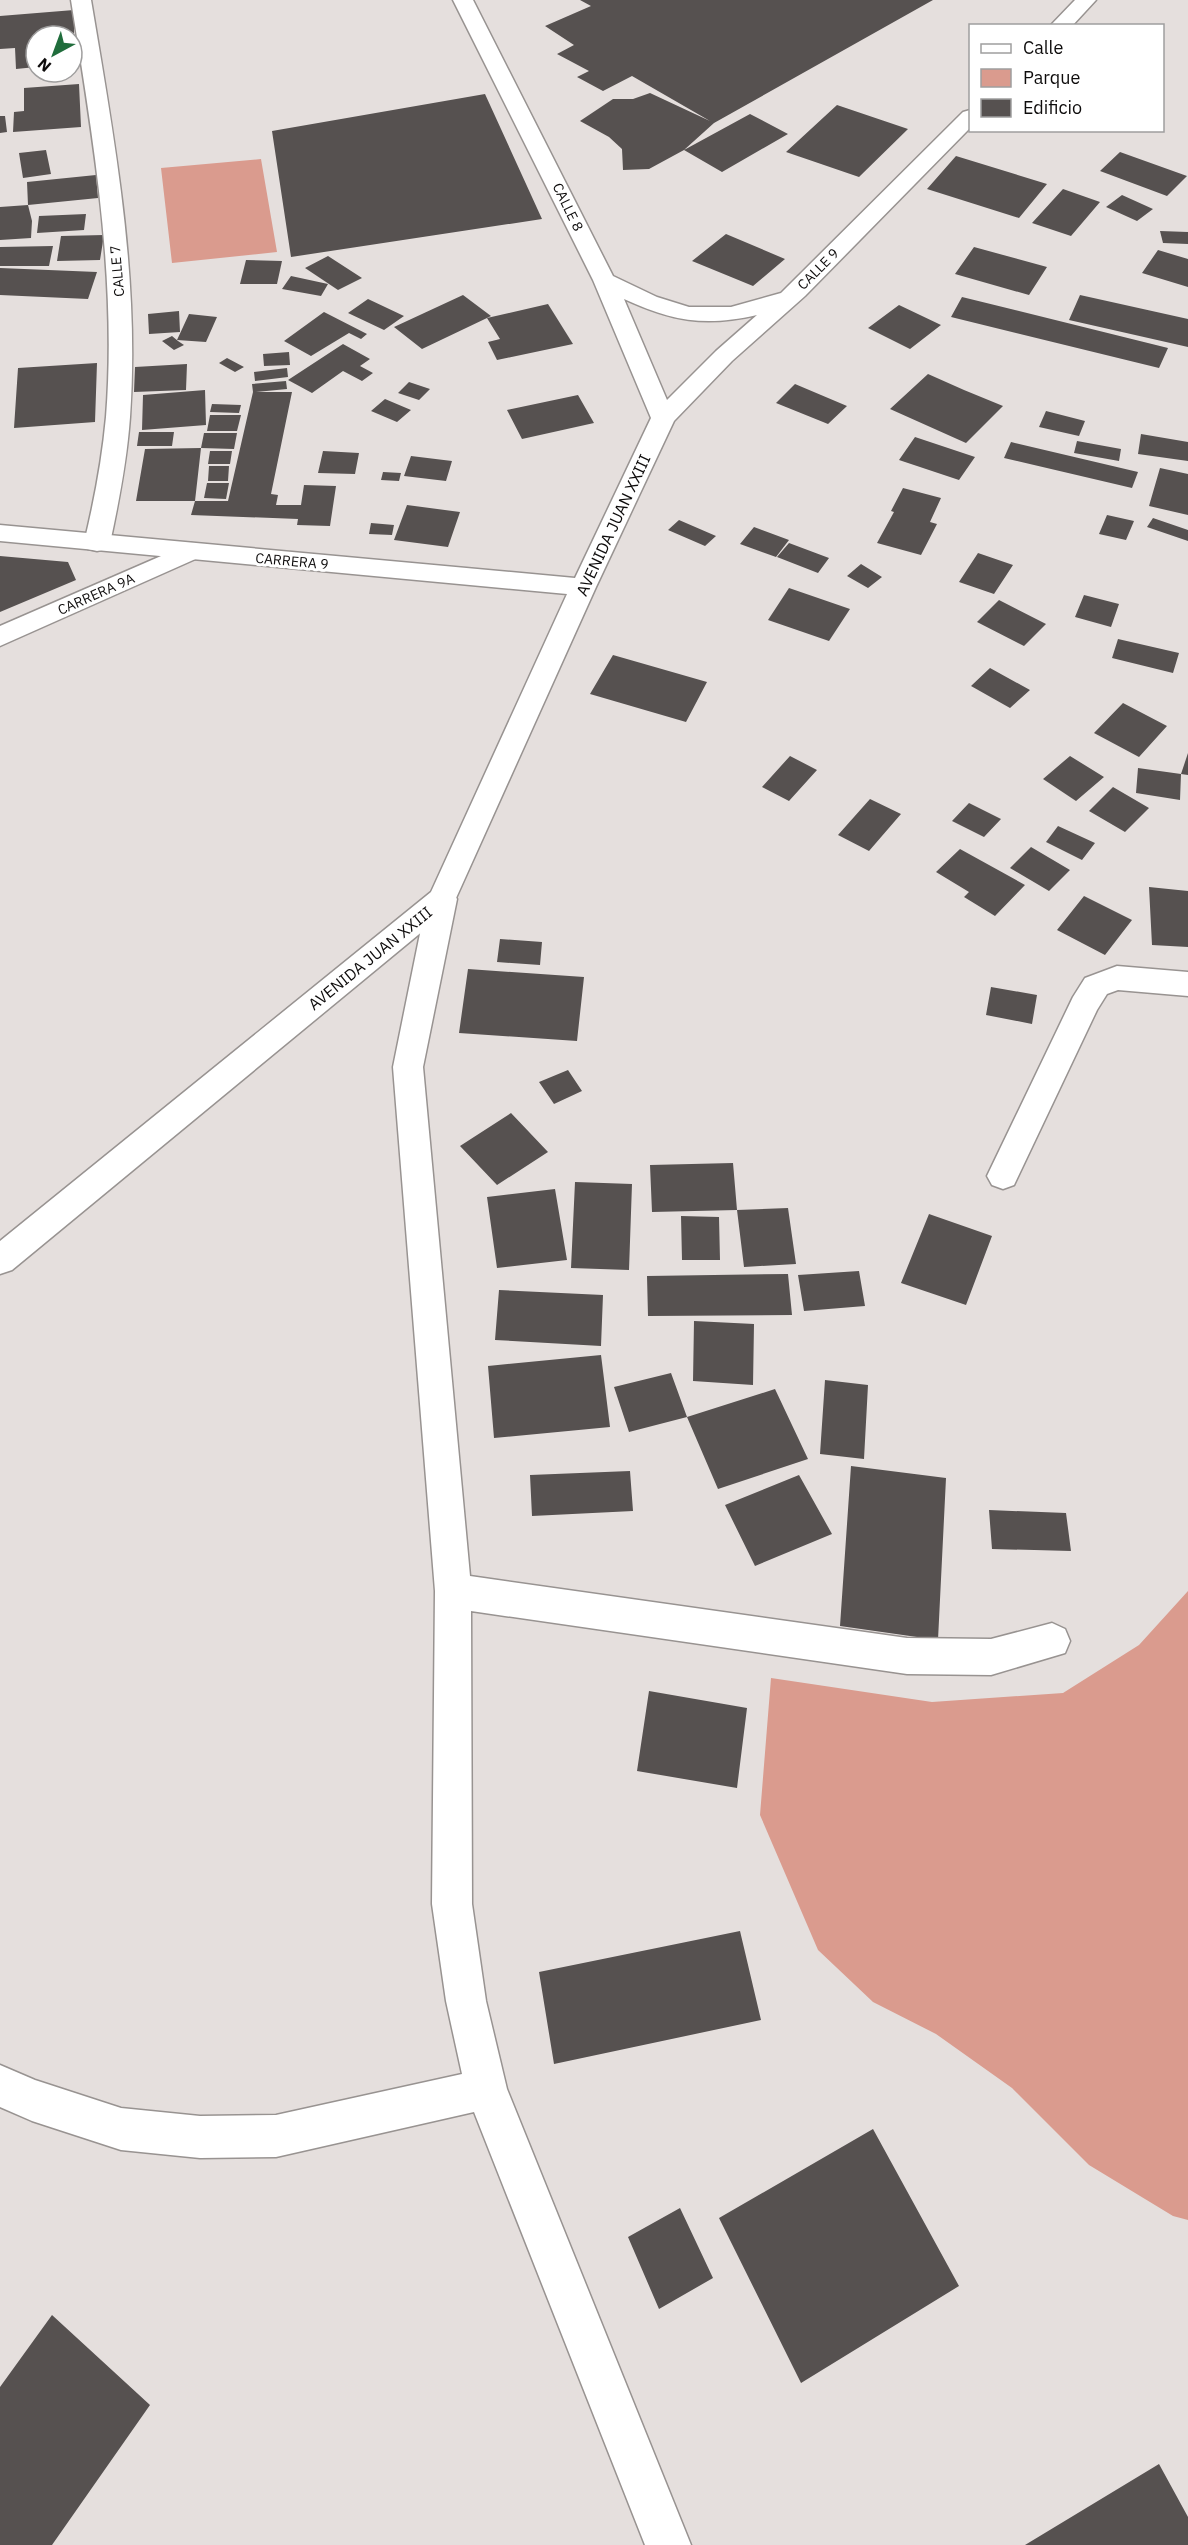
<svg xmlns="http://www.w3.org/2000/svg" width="1188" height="2545" font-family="'IBM Plex Sans',sans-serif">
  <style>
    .green { fill: #da9b8e }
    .building { fill: #565150 }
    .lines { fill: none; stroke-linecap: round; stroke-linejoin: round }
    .minor-casing { stroke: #989391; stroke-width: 3 }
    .tertiary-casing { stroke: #989391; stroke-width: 3 }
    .minor { fill: #fff; fill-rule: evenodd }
    .tertiary { fill: #fff; fill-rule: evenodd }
    .labels { text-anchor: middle; stroke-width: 6; stroke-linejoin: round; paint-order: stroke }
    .far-street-label { font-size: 14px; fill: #0e0c0c; stroke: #fff }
    .street-label { font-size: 16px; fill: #0e0c0c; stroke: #fff }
  </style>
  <rect width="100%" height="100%" fill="#e5dfdd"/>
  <path class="green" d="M261,159L277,252L172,263L161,168Z
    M1188,1591V2220L1173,2216L1089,2165L1012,2088L936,2034L873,2002L818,1950L760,1815L771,1678L932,1702L1063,1693L1139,1645Z"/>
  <path class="building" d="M580,0H933L714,123L684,150L750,114L788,134L722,172L684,150L649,169L623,170L622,149L609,137L580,121L613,99H633L650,93L710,121L632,76L603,91L577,77L589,71L557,54L574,45L545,26L591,6Z
    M74,10V36H36V67L16,69L15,48L0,49V16Z
    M79,84L81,127L13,132L14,112L24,111V88Z
    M485,94L542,219L291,257L272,131Z
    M837,105L908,129L859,177L786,152Z
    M0,116H5L7,132L0,133Z
    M46,150L51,174L23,178L19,153Z
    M1120,152L1187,176L1167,196L1100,171Z
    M956,156L1047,184L1019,218L927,189Z
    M96,175L98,198L28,205L27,182Z
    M1063,189L1100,202L1071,236L1032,223Z
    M1122,195L1153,209L1137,221L1106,207Z
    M28,205L32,221L31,238L0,240V207Z
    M86,214L84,230L37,233L39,216Z
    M1160,231L1188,232V244L1163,243Z
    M726,234L785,259L753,286L692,261Z
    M104,235L100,260L57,261L61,236Z
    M53,246L49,266H0V247Z
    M974,247L1047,267L1029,295L955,274Z
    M1158,250L1188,259V287L1142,273Z
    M328,256L362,278L338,290L305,268Z
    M246,260L282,261L277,284H240Z
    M0,268L97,272L88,299L0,295Z
    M291,276L328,284L321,296L282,289Z
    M463,295L491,316L487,318L548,304L573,344L497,360L488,342L500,339L487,318L422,349L394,327Z
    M1080,295L1188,319V347L1069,320Z
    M962,297L1168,348L1159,368L951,317Z
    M368,299L404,316L384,330L348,313Z
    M899,305L941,325L910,349L868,328Z
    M179,311L180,332L149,334L148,314Z
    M324,312L367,334L361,339L349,333L311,356L284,341Z
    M189,314L217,317L206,342L177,340Z
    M172,336L178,341L184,345L174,350L162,341Z
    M343,344L370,359L360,366L373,373L362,381L343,371L312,393L288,380Z
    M289,352L290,365L264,366L263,354Z
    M227,358L244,367L235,372L219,363Z
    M97,363L95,422L14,428L18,368Z
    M187,364L186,390L134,392L135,367Z
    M287,368L288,377L255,381L254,372Z
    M928,374L964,390L1003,406L966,443L890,409Z
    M286,381L287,389L256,392H292L271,494L278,495L276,505H301L304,485L336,486L330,526L297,525L298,519L191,515L195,501H228L253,392L252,384Z
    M409,382L430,389L419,400L398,393Z
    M795,384L847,406L828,424L776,403Z
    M205,390L206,425L142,430L143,395Z
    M578,395L594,423L522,439L507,410Z
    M385,399L411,410L397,422L371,411Z
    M212,404L241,405L239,413L210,412Z
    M1046,411L1085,421L1079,436L1039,427Z
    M210,415H241L237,431H207Z
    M139,432H174L172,446H137Z
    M204,433H237L234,449L201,448Z
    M1141,434L1188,442V461L1138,454Z
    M915,437L975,457L959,480L899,460Z
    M1077,441L1121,449L1119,461L1074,453Z
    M1011,442L1138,472L1132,488L1004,458Z
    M201,448L195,501H136L145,449Z
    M210,451H232L230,464H208Z
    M323,451L359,453L355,474L318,473Z
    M411,456L452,461L446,481L404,476Z
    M209,466H229L228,481H208Z
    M1160,468L1188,474V515L1149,506Z
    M383,472L401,473L399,481L381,480Z
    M207,483H229L226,499L204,498Z
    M903,488L941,498L930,522L937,524L921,555L877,543L894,512L891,511Z
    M407,505L460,512L448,547L394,540Z
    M1107,515L1134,521L1126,540L1099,534Z
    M1153,518L1188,530V541L1147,527Z
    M679,520L716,536L705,546L668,530Z
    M371,523L394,525L392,535L369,534Z
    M754,527L789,540L776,557L740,544Z
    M789,543L829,558L818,573L777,557Z
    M978,553L1013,565L994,594L959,582Z
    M0,556L68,562L76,580L0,612Z
    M861,564L882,577L868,588L847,576Z
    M789,588L850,609L829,641L768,620Z
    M1084,595L1119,604L1111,627L1075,617Z
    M999,600L1046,624L1024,646L977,622Z
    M1118,639L1179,653L1173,673L1112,658Z
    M613,655L707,682L686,722L590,694Z
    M990,668L1030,690L1010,708L971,686Z
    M1123,703L1167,726L1139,757L1094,733Z
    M1188,753V775L1181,774L1180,800L1136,793L1138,768L1181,774Z
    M790,756L817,770L789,801L762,787Z
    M1070,756L1104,777L1076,801L1043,779Z
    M1113,787L1149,808L1125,832L1089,811Z
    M870,799L901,814L869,851L838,835Z
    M969,803L1001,819L984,837L952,821Z
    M1058,826L1095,843L1082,860L1046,842Z
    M1031,847L1070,870L1049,891L1010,868Z
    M960,849L1025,885L995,916L964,897L969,892L936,872Z
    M1149,887L1188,891V947L1152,945Z
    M1084,896L1132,920L1105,955L1057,930Z
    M500,939L542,942L540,965L497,962Z
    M468,969L584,977L577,1041L459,1033Z
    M991,987L1037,995L1032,1024L986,1015Z
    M568,1070L582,1091L554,1104L539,1082Z
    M511,1113L548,1152L497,1185L460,1146Z
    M733,1163L737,1210L652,1212L650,1165Z
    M575,1182L632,1184L629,1270L571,1268Z
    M555,1189L567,1260L497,1268L487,1197Z
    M788,1208L796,1264L744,1267L737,1210Z
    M929,1214L992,1236L966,1305L901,1283Z
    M681,1216L719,1217L720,1260H682Z
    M859,1271L865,1306L804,1311L798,1275Z
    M788,1274L792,1315L648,1316L647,1276Z
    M499,1290L603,1295L601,1346L495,1340Z
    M694,1321L754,1324L753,1385L693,1381Z
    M601,1355L610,1427L494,1438L488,1366Z
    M671,1373L687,1417L629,1432L614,1387Z
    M825,1380L868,1385L864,1459L820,1454Z
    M775,1389L808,1459L718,1489L687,1417Z
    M851,1466L946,1478L938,1640L840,1626Z
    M630,1471L633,1511L532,1516L530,1475Z
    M799,1475L832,1534L755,1566L725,1505Z
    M989,1510L1066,1513L1071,1551L992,1549Z
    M649,1691L747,1708L737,1788L637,1771Z
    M740,1931L761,2020L554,2064L539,1972Z
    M873,2129L959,2286L801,2383L719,2218Z
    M680,2208L713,2278L659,2309L628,2237Z
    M52,2315L150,2405L52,2545H0V2387Z
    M1159,2464L1188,2517V2545H1025Z"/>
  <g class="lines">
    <defs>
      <path id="minor" d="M71,0H91C114,137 140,277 130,417C127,460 119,501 110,543L106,549L97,551L88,549L84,543C94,502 102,460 106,417C117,278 93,137 71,0Z
        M191,543L200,545L204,551L200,557L0,646V626Z
        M442,888L452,891L457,899L423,1067L470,1576L907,1638L991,1639L1052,1623L1065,1629L1070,1641L1065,1653L991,1675L907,1674L471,1611L472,1904L486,2001L507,2089L691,2545H645L474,2112L276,2157L200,2158L121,2150L32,2121L0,2107V2065L35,2080L121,2108L200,2116L276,2115L462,2074L446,2001L432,1904L435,1591L393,1067L427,899L432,891Z
        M1117,966L1188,972V996L1118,990L1107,994L1097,1010L1014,1185L1003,1189L992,1185L987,1176L1073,997L1085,978Z"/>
      <path id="tertiary" d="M453,0H473L613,276L657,297L689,307H731L781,293L963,112L970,110V128L805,296L732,361L674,421L596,587L452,907L12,1270L0,1274V1241L431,892L567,594L0,541V525L575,578L651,418L593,280ZM624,299C671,321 705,327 757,315L716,351L667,400Z
        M1075,0H1096L1072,26H1050Z"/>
    </defs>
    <use href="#minor" class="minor-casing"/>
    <use href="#tertiary" class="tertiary-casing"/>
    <use href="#minor" class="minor"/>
    <use href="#tertiary" class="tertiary"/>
  </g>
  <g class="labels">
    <g class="far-street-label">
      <text transform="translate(568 207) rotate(64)" y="5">CALLE 8</text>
      <text transform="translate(818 269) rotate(-45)" y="5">CALLE 9</text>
      <text transform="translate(117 271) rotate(-95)" y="5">CALLE 7</text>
      <text transform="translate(292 561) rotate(5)" y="5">CARRERA 9</text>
      <text transform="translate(96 594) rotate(-24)" y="5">CARRERA 9A</text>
    </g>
    <g class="street-label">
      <text transform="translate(613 525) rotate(-65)" y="6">AVENIDA JUAN XXIII</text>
      <text transform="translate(370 958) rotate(-39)" y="6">AVENIDA JUAN XXIII</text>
    </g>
  </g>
  <rect x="969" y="24" width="195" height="108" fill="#ffffff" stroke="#9f9e9e" stroke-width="1.5"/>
  <rect x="981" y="44" width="30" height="9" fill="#ffffff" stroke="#9f9e9e" stroke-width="1.5"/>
  <text x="1023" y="54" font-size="18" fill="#0e0c0c">Calle</text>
  <rect x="981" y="69" width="30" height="18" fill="#da9b8e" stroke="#9f9e9e" stroke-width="1.5"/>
  <text x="1023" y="84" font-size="18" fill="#0e0c0c">Parque</text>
  <rect x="981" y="99" width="30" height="18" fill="#565150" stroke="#9f9e9e" stroke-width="1.5"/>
  <text x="1023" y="114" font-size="18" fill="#0e0c0c">Edificio</text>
  <g transform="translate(54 54) rotate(221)"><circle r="28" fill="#ffffff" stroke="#9f9e9e" stroke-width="1.5"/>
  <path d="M0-4.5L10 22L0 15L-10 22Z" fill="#206d3c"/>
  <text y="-9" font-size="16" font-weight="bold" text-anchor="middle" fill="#0e0c0c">N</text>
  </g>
</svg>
